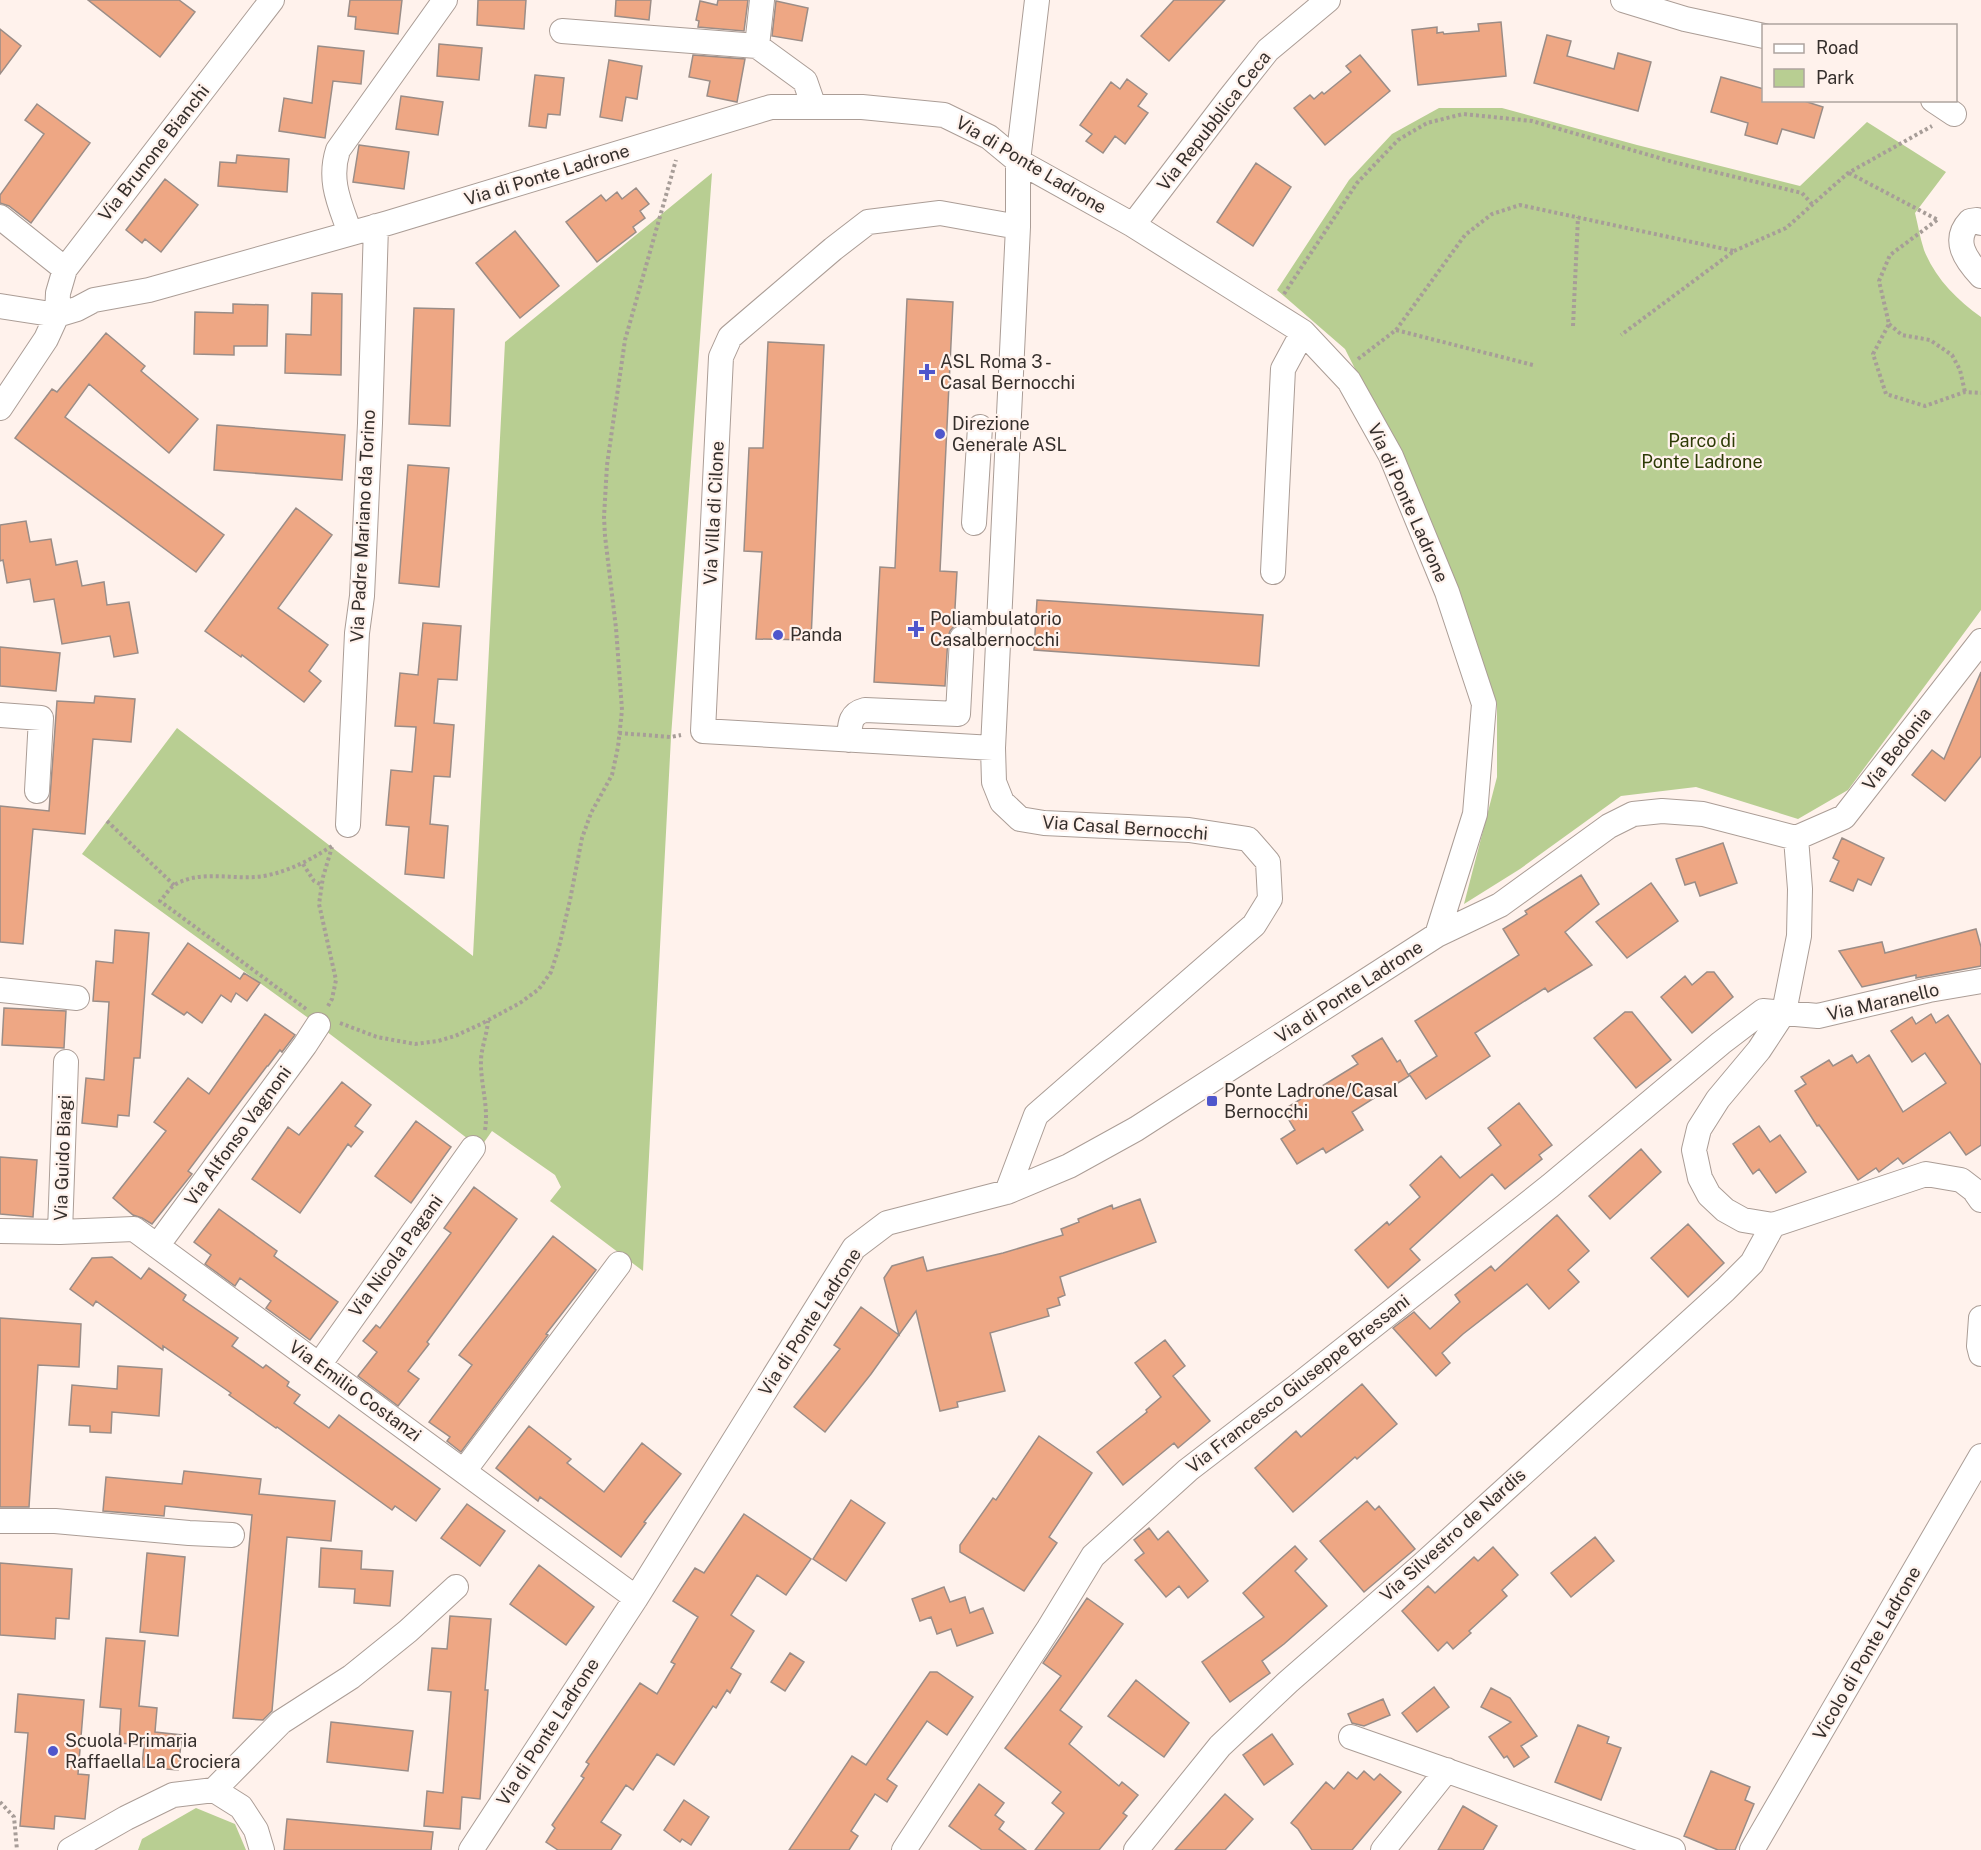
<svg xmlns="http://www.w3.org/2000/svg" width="1981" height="1850" font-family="'Public Sans',sans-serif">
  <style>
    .green { fill: #b8ce92 }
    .building { fill: #eea784; stroke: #9b8d87; stroke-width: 1.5 }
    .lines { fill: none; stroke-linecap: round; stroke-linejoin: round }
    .minor-casing { stroke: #ab9d96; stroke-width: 26 }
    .path { stroke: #a79d98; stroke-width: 4; stroke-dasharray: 3 3; stroke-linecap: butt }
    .minor { stroke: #fff; stroke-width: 24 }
    .poi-dot { fill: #4f56cc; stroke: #fff2ec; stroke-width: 2 }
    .labels { text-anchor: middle; stroke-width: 4.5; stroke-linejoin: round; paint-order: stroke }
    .street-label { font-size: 18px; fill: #352f2c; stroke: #fff2ec }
    .poi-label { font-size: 18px; fill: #352f2c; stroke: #fff2ec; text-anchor: start }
    .park-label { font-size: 18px; fill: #2d3b06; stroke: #fff2ec }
  </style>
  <rect width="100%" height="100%" fill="#fff2ec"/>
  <path class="green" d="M1439,108H1502L1637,145L1800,186L1867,122L1946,172L1915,213C1918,225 1920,238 1924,250C1935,278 1957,300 1981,317V610L1848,790L1798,819L1696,787L1621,796L1520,869L1464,904L1497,777V704L1427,511L1345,349L1277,290L1349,180L1392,134Z
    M712,173L671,737L643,1271L550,1201L561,1187L555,1175L492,1131L480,1148L318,1025L82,854L177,728L473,956L505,342Z
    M196,1808L235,1824L246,1850H138L142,1839Z"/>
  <path class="building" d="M88,0H179L195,12L160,57Z
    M350,0H402L398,34L355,29L356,17L348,16Z
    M478,0H526L524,29L477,25Z
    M616,0H651L649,20L615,16Z
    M718,0H748L744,31L698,27L699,21L696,20L700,1L717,5Z
    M1174,0H1225L1169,61L1141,36Z
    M776,1L808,8L802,41L772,36Z
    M1501,22L1506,76L1418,85L1412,30L1437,27V33L1443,32L1444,34L1479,31L1478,24Z
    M0,29L21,46L0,74Z
    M1547,35L1571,41L1567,56L1614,69L1618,53L1651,62L1638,111L1534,83Z
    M439,44L482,48L479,80L437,76Z
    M318,46L364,51L361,84L333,81L325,138L279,131L284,98L312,103Z
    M693,55L745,59L737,102L707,96L710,81L689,77Z
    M1360,55L1390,91L1325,145L1294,108L1310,95L1314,99L1322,92L1324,94L1351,72L1346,66Z
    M609,60L642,66L637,99L626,97L622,121L600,117Z
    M535,75L564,78L560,115L548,114L546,128L529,126Z
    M1721,77L1764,89V100H1801L1823,107L1814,138L1782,129L1777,144L1745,135L1748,123L1711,112Z
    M1127,79L1147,94L1138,106L1148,113L1125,144L1115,136L1103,153L1086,141L1092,134L1080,125L1111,82L1120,89Z
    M401,96L443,102L438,135L396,129Z
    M37,104L90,143L31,223L9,206L0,203V195L44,134L25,120Z
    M359,145L409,152L404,189L353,182Z
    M237,155L289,159L287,192L218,186L220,162L236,163Z
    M1256,163L1291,187L1253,246L1217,222Z
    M165,179L198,205L161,252L145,239L142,243L126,230Z
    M636,188L649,204L640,211L645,218L633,227L636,232L597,262L566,222L601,195L606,201L617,192L622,199Z
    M515,231L559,286L520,318L476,263Z
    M312,293L342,294L341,375L285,373L286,334L311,335Z
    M907,299L953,302L940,571L957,572L954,626L950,631L948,637L945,686L874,682L880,567L895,568Z
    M233,304L268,305L267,346H234V355L194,354L195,312L233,313Z
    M414,308L454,309L450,426L409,424Z
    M106,333L145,366L141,371L198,419L169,453L89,384L65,417L224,535L196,572L15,438L52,389L57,392Z
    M768,342L824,345L811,640L756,639L762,552L744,551L749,448H763Z
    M217,425L345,435L342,480L214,470Z
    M408,465L449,468L439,587L399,583Z
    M296,508L332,535L278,608L328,645L309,671L321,681L304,702L242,655L241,657L205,631Z
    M26,521L30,542L51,539L56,565L77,561L82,586L104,582L107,605L129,602L138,653L114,657L110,636L62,644L54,599L34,602L30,579L7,583L3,560L0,561V525Z
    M1037,600L1263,615L1259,666L1034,650Z
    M423,623L461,626L457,680L438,679L434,723L454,725L450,777L434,776L430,824L448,826L444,878L405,874L409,827L386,825L391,770L412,772L416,727L395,726L400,673L418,675Z
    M0,647L60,653L56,691L0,686Z
    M1981,672V756L1945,801L1912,775L1932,750L1944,759Z
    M95,696L135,699L131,742L93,739L85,834L33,829L23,944L0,942V806L49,811L57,701L94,703Z
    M1842,838L1884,858L1871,885L1858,879L1853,891L1830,881L1839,861L1833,858Z
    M1723,843L1737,883L1700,896L1695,882L1685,885L1676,859Z
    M1581,875L1599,904L1565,932L1592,965L1548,992L1545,988L1475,1033L1490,1056L1426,1099L1409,1074L1437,1056L1415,1021L1519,955L1503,929L1527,914L1525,911Z
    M1651,883L1678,921L1627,958L1596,922Z
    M1976,929L1981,947V966L1916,978V975L1862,987L1839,951L1882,942L1885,953Z
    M115,930L149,933L140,1058H134L129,1116L118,1115L117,1127L82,1123L86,1078L104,1080L109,1002L93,1001L96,961L113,963Z
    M188,943L240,979L244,973L260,983L247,1001L236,993L231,1002L221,995L202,1023L187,1012L184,1015L152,994Z
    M1707,972H1714L1733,997L1692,1033L1661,997L1685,976L1692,985Z
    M4,1008L66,1011L64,1048L2,1045Z
    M1625,1012H1632L1671,1060L1636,1088L1594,1038Z
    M265,1014L295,1035L282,1052L280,1050L268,1066H267L188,1171L192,1174L152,1224L142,1218L133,1215L113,1198L166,1131L154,1122L188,1078L209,1094Z
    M1931,1014L1936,1023L1948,1015L1981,1065V1145L1966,1155L1950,1132L1903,1164L1898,1158L1879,1172L1876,1168L1858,1180L1819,1125L1817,1126L1795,1091L1806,1084L1801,1077L1829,1060L1833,1066L1852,1055L1857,1063L1869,1055L1903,1112L1946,1083L1925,1053L1912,1062L1891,1031L1912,1017L1916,1024Z
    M1382,1038L1397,1062L1400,1060L1409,1076L1352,1112L1363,1130L1326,1153L1323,1148L1297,1164L1281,1139L1295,1130L1283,1110L1358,1064L1352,1056Z
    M342,1082L371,1105L355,1126L363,1132L351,1147L348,1144L300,1213L252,1179L288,1127L299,1135Z
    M1519,1103L1552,1145L1539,1155L1542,1159L1505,1189L1492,1174L1410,1249L1420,1260L1388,1288L1355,1250L1387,1222L1389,1225L1420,1197L1410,1185L1441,1156L1460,1178L1501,1145L1488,1128Z
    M416,1121L451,1147L411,1203L375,1176Z
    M1759,1126L1770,1142L1780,1135L1806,1172L1776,1193L1759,1169L1753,1174L1733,1144Z
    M1641,1149L1661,1172L1610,1219L1589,1196Z
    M0,1157L37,1160L33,1217L0,1214Z
    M474,1187L517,1219L427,1342L429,1344L408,1371L419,1379L398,1406L358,1376L377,1352L363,1341L376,1325L380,1328L451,1233L444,1228Z
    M1140,1199L1156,1242L1060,1277L1065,1295L1058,1298L1060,1305L1047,1309L1049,1316L990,1333L1005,1391L957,1402L958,1407L940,1411L916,1311L871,1374L825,1432L794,1407L840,1349L834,1345L861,1307L899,1335L884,1278L892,1266L923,1257L927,1271L1003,1253L1063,1235L1061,1229L1079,1222L1078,1219L1112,1205L1113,1209Z
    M219,1209L277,1251L274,1256L338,1302L310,1340L266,1308L271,1301L240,1278L235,1286L205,1264L211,1255L194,1242Z
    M1557,1215L1589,1251L1568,1270L1579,1282L1549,1309L1527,1284L1463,1334L1442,1353L1450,1363L1436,1376L1393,1328L1414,1312L1430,1329L1460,1302L1455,1295L1491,1266L1495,1271Z
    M1688,1224L1724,1263L1688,1297L1651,1258Z
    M553,1236L596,1270L546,1334L548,1335L461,1452L447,1441L450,1437L429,1422L472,1365L459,1355Z
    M112,1257L141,1279L149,1268L186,1295L183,1300L238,1338L232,1346L263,1368L266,1365L289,1382L287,1386L300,1395L294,1403L329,1428L339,1415L440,1489L416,1521L395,1506L392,1510L277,1427L276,1428L229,1395L231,1393L163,1346V1350L96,1301L93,1306L70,1289L92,1258Z
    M0,1318L81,1324L79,1367L38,1365L29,1507H0Z
    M1165,1340L1185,1366L1173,1376L1210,1421L1178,1448L1174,1443L1123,1485L1097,1452L1147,1412L1146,1410L1161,1397L1135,1363Z
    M118,1366L162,1369L159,1416L112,1412L111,1433L90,1432V1426L69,1425L72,1385L117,1389Z
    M1362,1384L1397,1424L1357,1459L1355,1457L1293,1512L1255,1468L1296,1431L1301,1437Z
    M529,1426L571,1459L567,1463L604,1492L642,1443L681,1474L644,1522L646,1523L621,1557L540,1497L538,1501L496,1468Z
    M1039,1436L1092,1473L1049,1537L1057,1543L1024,1591L960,1552V1545L993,1498L996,1500Z
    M184,1471L261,1479L259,1494L335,1501L331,1541L287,1537L272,1711L263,1720L233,1718L252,1515L165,1506L164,1516L103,1511L106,1477L182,1484Z
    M851,1500L885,1523L846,1581L813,1559Z
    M1367,1501L1375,1510L1379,1506L1415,1549L1364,1592L1320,1541Z
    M467,1504L505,1531L480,1566L441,1538Z
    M744,1514L811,1559L786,1595L757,1575L731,1615L754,1631L731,1668L741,1674L730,1693L727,1690L716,1708L713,1706L674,1765L657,1754L633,1790L626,1785L601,1822L621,1835L611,1850H558L546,1842L555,1828L552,1825L584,1778L581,1776L589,1764L586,1762L640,1683L657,1694L675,1664L671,1662L698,1617L673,1601L695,1568L704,1573Z
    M1149,1528L1158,1540L1168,1531L1208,1581L1188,1598L1179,1586L1166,1597L1135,1560L1144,1553L1134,1540Z
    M1595,1537L1614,1561L1571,1597L1551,1573Z
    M1295,1546L1307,1559L1295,1571L1327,1606L1284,1644L1262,1661L1270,1673L1230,1702L1202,1662L1264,1617L1243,1593Z
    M1493,1547L1518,1575L1502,1590L1507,1596L1469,1631L1471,1633L1453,1649L1447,1642L1438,1651L1402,1611L1428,1586L1435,1593L1474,1557L1478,1561Z
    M321,1548L362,1551L361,1569L393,1571L390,1606L354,1603L355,1589L319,1587Z
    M147,1553L185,1557L178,1636L140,1632Z
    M0,1563L72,1569L69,1619L56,1618L55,1639L0,1635Z
    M539,1565L594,1607L566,1645L510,1604Z
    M944,1587L950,1602L965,1597L970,1613L983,1608L993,1633L957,1646L951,1629L937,1634L931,1617L920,1621L912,1599Z
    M1087,1598L1123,1624L1060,1710L1082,1727L1069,1744L1119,1786L1122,1782L1138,1795L1123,1813L1127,1816L1099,1850H1035L1064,1813L1052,1803L1061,1792L1005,1748L1061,1676L1043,1663Z
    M450,1616L491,1619L485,1690H488L480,1799L462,1797L460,1829L424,1826L427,1791L443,1793L451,1692L428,1690L432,1648L447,1649Z
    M106,1638L145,1641L139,1706L157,1708L155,1732L182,1735L178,1770L142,1767L144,1745L119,1743L121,1709L100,1707Z
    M790,1653L804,1662L785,1691L771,1682Z
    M930,1672H937L973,1697L947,1735L927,1721L887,1779L897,1786L887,1802L875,1794L851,1831L858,1836L849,1850H789L852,1756L866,1765Z
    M1136,1680L1189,1723L1164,1757L1108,1716Z
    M1434,1687L1449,1707L1417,1732L1402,1713Z
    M1491,1688L1510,1698L1537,1736L1521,1746L1529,1757L1514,1767L1507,1756L1504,1758L1489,1737L1511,1722L1481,1707Z
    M18,1694L84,1700L78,1774L89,1775L85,1819L55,1816L54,1829L20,1826L28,1733L15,1732Z
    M1383,1699L1390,1715L1364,1726L1352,1723L1348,1714Z
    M331,1722L413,1731L408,1771L327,1762Z
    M1578,1725L1609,1737L1607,1743L1621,1748L1601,1800L1555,1782Z
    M1272,1734L1293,1764L1264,1785L1243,1755Z
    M1364,1771L1374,1780L1380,1774L1401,1792L1352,1850H1312L1298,1829L1291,1823L1326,1782L1334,1789L1348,1772L1357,1779Z
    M1711,1771L1750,1787L1745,1800L1754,1804L1735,1850H1718L1684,1836Z
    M979,1784L1004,1803L995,1815L1004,1822L999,1829L1026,1850H982L949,1826Z
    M1225,1794L1253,1819L1225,1850H1175Z
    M684,1800L709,1817L691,1845L682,1839L680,1842L664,1830Z
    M1463,1806L1497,1826L1483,1850H1438Z
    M287,1819L433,1832L431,1850H284Z"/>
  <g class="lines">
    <defs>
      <path id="minor" d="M762,0L757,46L805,81L814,107
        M1623,0L1685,19L1764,36
        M562,31L757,46
        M1933,100L1954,114
        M0,217L65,269
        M1981,223L1977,220L1970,221C1952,240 1965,259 1981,276
        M1133,225L1229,99L1268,50L1328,0
        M350,233C340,204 328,181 338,150L445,0
        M0,306L57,315L77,309L94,300L149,290L388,223L771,107H862L944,115L989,137L1018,161L1133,225L1303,332L1349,381L1391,456L1447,592L1484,704L1475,814L1437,935L1136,1129L1069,1166L1007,1192L887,1223L854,1248L636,1598L471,1850
        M0,408L46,339L57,315L58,293L65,269L272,0
        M974,523L980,427
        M1273,572L1283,369L1303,332
        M0,715L41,718L37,791
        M849,740C850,725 849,714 865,710L958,714L962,638
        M993,748L703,731L721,357L730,337L833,249L868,222L940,213L1018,227
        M348,825L357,633L362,596L370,423L376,226
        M1796,838L1844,817L1981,641
        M1437,935L1500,905L1609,826L1633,814L1662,811L1703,814L1796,838L1800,889L1799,936L1784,1012L1759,1050L1718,1099L1699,1129L1694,1150L1700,1178L1709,1195L1725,1210L1743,1220L1773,1225L1926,1174L1961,1180L1974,1190L1981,1200
        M0,990L77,998
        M1007,1192L1036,1115L1254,925L1270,899L1268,862L1248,839L1189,830L1044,823L1020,819L1002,802L994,782L993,748L1018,227V161L1037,0
        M0,1231L60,1232L134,1229L636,1598
        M60,1232L66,1062
        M157,1246L305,1045L318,1025
        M1981,1318L1979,1346L1981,1354
        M319,1365L473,1148
        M464,1471L619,1264
        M0,1521H55L189,1533L232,1535
        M1351,1737L1673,1850
        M214,1790L281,1722L351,1677L408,1631L456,1587
        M214,1790L241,1807L256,1830L262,1850
        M70,1850L126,1818L173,1795L214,1790
        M904,1850L1049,1628L1093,1556L1188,1470L1296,1387L1550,1186L1721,1043L1763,1011L1818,1016L1929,990L1981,981
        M1136,1850L1220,1746L1288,1682L1422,1565L1725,1290L1752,1263L1773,1225
        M1383,1850L1447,1770
        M1752,1850L1981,1456"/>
    </defs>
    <use href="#minor" class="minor-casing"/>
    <path class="path" d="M1849,173L1938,220
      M1937,220L1890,255L1879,281L1889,324L1873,354L1886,394L1925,406L1965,392L1981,393
      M1734,251L1786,228L1848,173L1932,126
      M1284,294L1357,183L1398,140L1427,123L1463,114L1532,121L1673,162L1802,193L1812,204
      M1889,324L1902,335L1930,340L1952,355L1960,370L1965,392
      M1573,326L1578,217
      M1396,330L1465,235L1492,214L1520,205L1734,251L1621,335
      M1358,359L1396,330L1533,365
      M619,733L671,737L681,735
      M107,821L174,885
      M303,864L314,881L322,885
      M328,1006L332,999L336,980L319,904L323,877L332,847
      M306,1009L160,901C165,896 170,887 176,884C204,869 235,881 264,876C290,871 310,860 332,846
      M340,1023L377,1037L415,1044L438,1041L455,1036L481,1024L520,1003L539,989L551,972L559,947L570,900L582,838L591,813L612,775L618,747L622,710L616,628L605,536L604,517L607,465L625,340L676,160
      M485,1130C489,1106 480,1083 481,1059C482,1046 487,1034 488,1021
      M0,1802L14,1817L17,1850"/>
    <use href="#minor" class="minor"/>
  </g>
  <g class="poi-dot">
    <path d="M924 363h6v6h6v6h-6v6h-6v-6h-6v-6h6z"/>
    <circle cx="940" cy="434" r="6"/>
    <path d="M913 620h6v6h6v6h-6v6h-6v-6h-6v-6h6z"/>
    <circle cx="778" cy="635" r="6"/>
    <rect x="1206" y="1095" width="12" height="12" rx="3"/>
    <circle cx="53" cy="1751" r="6"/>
  </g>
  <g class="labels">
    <g class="street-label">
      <text transform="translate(1214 121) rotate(-52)" y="6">Via Repubblica Ceca</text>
      <text transform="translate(154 153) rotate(-52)" y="6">Via Brunone Bianchi</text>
      <text transform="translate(1031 165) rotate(31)" y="6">Via di Ponte Ladrone</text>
      <text transform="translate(547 175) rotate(-17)" y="6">Via di Ponte Ladrone</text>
      <text transform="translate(1408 503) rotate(66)" y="6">Via di Ponte Ladrone</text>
      <text transform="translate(714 513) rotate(-87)" y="6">Via Villa di Cilone</text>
      <text transform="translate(363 526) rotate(-87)" y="6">Via Padre Mariano da Torino</text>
      <text transform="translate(1897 749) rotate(-52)" y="6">Via Bedonia</text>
      <text transform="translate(1125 828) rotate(4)" y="6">Via Casal Bernocchi</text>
      <text transform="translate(1349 992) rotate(-33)" y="6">Via di Ponte Ladrone</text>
      <text transform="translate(1883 1002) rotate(-13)" y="6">Via Maranello</text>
      <text transform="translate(238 1136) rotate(-54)" y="6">Via Alfonso Vagnoni</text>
      <text transform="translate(63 1158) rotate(-88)" y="6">Via Guido Biagi</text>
      <text transform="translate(396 1256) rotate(-54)" y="6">Via Nicola Pagani</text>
      <text transform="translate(810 1322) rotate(-57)" y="6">Via di Ponte Ladrone</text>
      <text transform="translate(1298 1384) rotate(-38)" y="6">Via Francesco Giuseppe Bressani</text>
      <text transform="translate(355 1391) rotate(36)" y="6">Via Emilio Costanzi</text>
      <text transform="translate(1453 1535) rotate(-42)" y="6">Via Silvestro de Nardis</text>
      <text transform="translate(1867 1653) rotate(-60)" y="6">Vicolo di Ponte Ladrone</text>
      <text transform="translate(548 1732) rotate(-57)" y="6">Via di Ponte Ladrone</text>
    </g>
    <g class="poi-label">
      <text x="940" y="368">ASL Roma 3 -<tspan x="940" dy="21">Casal Bernocchi</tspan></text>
      <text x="952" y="430">Direzione<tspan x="952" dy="21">Generale ASL</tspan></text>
      <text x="930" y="625">Poliambulatorio<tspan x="930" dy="21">Casalbernocchi</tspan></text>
      <text x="790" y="641">Panda</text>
      <text x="1224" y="1097">Ponte Ladrone/Casal<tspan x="1224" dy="21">Bernocchi</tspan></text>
      <text x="65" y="1747">Scuola Primaria<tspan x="65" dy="21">Raffaella La Crociera</tspan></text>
    </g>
    <g class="park-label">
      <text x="1702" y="447">Parco di<tspan x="1702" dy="21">Ponte Ladrone</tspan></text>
    </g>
  </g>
  <rect x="1762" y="24" width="195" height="78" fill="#fff2ec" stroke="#aea49f" stroke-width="1.5"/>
  <rect x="1774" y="44" width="30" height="9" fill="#ffffff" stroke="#aea49f" stroke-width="1.5"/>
  <text x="1816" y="54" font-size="18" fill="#352f2c">Road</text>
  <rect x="1774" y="69" width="30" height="18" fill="#b8ce92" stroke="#aea49f" stroke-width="1.5"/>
  <text x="1816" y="84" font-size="18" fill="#352f2c">Park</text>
</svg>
